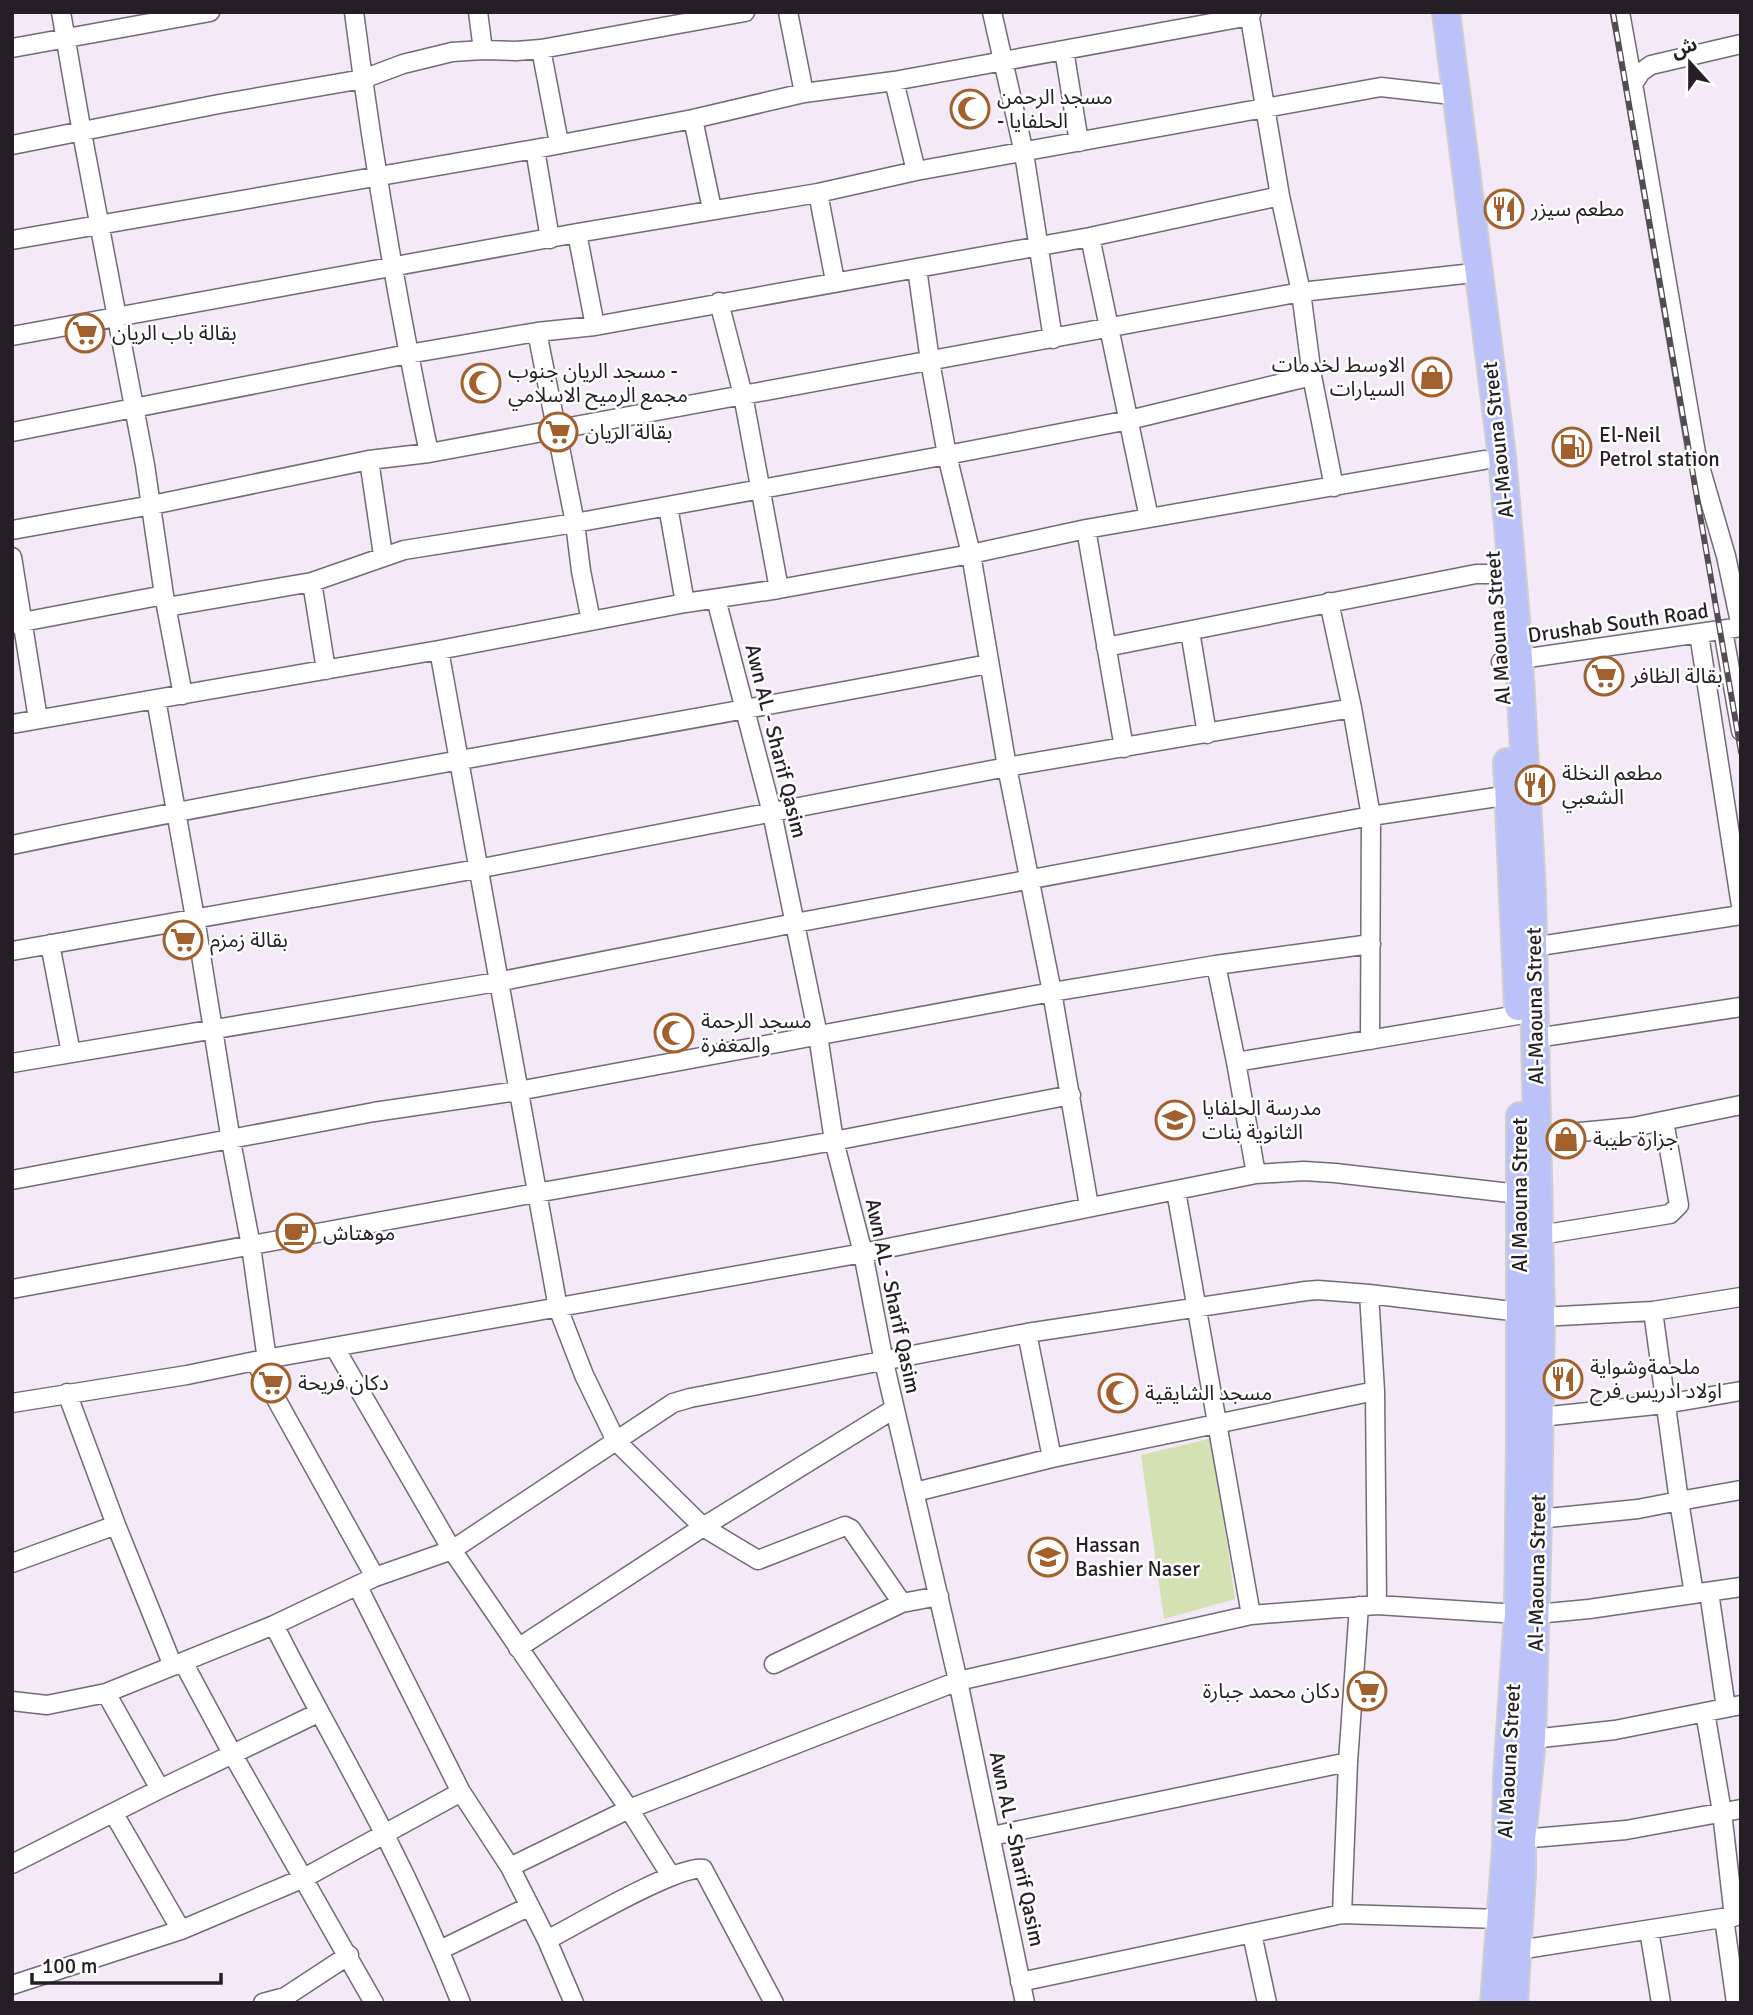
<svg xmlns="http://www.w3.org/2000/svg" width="1753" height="2015" font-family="Signika,'Noto Sans Arabic',sans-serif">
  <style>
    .green { fill: #d3e1b3 }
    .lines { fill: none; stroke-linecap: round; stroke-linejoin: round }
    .minor-casing { stroke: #726a76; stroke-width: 21 }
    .highway-casing { stroke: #cfcecf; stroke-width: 30 }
    .minor { stroke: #fff; stroke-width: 18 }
    .highway { stroke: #bac2f9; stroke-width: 26 }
    .rail-casing { stroke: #524c53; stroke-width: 6 }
    .rail { stroke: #fff; stroke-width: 3.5; stroke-dasharray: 10; stroke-linecap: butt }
    .labels { text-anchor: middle; stroke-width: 5; stroke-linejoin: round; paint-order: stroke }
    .poi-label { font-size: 21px; fill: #231f24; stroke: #fff; text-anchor: start }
    .street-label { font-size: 21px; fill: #231f24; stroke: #fff }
  </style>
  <rect width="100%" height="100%" fill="#f3e9f7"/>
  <path class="green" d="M1212,1438L1235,1599L1164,1619L1141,1455Z"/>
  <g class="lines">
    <defs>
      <path id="minor" d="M61,12L82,133L145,465L164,595L183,695
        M354,12C373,160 398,307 429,453
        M478,12L483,50
        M788,12L804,93
        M992,12L1024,153L1053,339
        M1249,12L1280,196L1301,292L1312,376L1334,487
        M1620,12L1633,84
        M1741,44L1651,65L1641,72L1633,84L1696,453L1726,556L1741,627
        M12,48L210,12
        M541,49L559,143
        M1064,50L1079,142
        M894,81L916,171
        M693,119L712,209
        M12,145L219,104L363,79L403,64L452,52L483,50L516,51L541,49L745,12
        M535,149L550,239
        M818,193L835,281
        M577,233L595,326
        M1090,237L1149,518
        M12,240L535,149L693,119L804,93L894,81L1250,16L1252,12
        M917,268L930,361L947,455L971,554L1007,767L1052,992L1089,1206
        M719,302L743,395L779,589
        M537,332L575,523L581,571L591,621
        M12,336L577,233L818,193L916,171L1381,87L1443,94
        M12,432L408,354L537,332L595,326L1090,237L1280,196
        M369,460L383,555
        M668,506L685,603
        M1086,529L1124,748
        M12,530L152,505L369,460L429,453L1301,292L1464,274
        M12,557L38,719
        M312,582L326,670
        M716,599L772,813L818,1035L834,1141L863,1253L884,1362L958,1681L1025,2003
        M1329,602L1352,708L1371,816L1370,1040
        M167,607L312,582L404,550L575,523L947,455L1129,420L1312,376
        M12,624L164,595
        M1723,630L1741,731
        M1190,631L1207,734
        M1699,634L1741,906
        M1106,647L1476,574H1494
        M439,650L558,1308L584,1375L616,1441L703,1527L758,1560L845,1526L851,1529L902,1603
        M1501,662L1741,627
        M156,699L195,918L231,1141L251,1246L267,1360
        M12,724L439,650L685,603L779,589L971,554L1086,529L1484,460
        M12,845C336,778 663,727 988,664
        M50,944L71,1053
        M1533,947L1741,915
        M12,951L477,869L1007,767L1352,708
        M1216,965L1236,1062L1256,1174
        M1536,1038L1741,1007
        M1236,1062L1518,1015
        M12,1063L497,982L795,923L1371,816L1510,795
        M1538,1136L1633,1127L1741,1105
        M12,1180L374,1112L518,1091L1052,992L1216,965L1371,944
        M1176,1191L1251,1615
        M1540,1235L1670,1214L1679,1205L1664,1121
        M12,1289L536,1193L834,1141L1071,1095
        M1369,1294L1375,1391L1377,1605
        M1653,1311L1679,1501L1741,1490
        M1541,1317L1653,1311L1741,1297
        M1027,1333L1052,1458
        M335,1348L452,1550L629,1809L671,1876
        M255,1361L375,1577
        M67,1393L116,1525L173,1666
        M12,1403L187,1375L255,1361L863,1253L1256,1174L1304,1171L1335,1173L1519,1194
        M1540,1417L1665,1404L1741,1391
        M915,1492L1052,1458L1375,1391
        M1538,1519L1638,1509L1679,1501L1694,1594
        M12,1563L116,1525
        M358,1587L461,1792L510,1867L547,1940L574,2003
        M1709,1592L1726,1708
        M1536,1614L1589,1609L1741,1587
        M274,1625C309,1695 348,1763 384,1833C412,1888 438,1945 461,2003
        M518,1648L703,1527L894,1409
        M183,1662L233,1755L374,2003
        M774,1664L902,1603L939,1596
        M106,1693L160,1789
        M12,1701L47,1705L106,1693L274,1625L375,1577L452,1550L673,1403L690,1398L1027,1333L1306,1291L1318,1290L1369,1294L1520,1312
        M1705,1712L1722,1812L1734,1917
        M1532,1739L1615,1730L1741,1705
        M114,1814L181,1930
        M992,1836L1348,1762
        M1522,1839L1626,1830L1741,1809
        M12,1864L160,1789L318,1713
        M510,1867L629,1809L958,1681L1251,1615L1377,1605L1518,1614
        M1342,1914L1348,1762L1359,1606
        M1724,1918L1736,2003
        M1649,1930L1661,2003
        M1252,1934L1267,2003
        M547,1940C576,1925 677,1865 703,1869L774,2003
        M440,1950L530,1906
        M1518,1950L1741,1915
        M1020,1982L1342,1914L1500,1919
        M12,1985L181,1930L304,1878L461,1792
        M263,2003L285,1997L349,1955"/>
      <path id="highway" d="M1446,12L1502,456L1518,643L1532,891L1541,1317L1538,1519L1532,1739L1522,1839V1876L1514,2003
        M1507,762L1518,1007
        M1494,2003L1506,1847L1507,1777L1518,1614L1520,1444V1116"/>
    </defs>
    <use href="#minor" class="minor-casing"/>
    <use href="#highway" class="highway-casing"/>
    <use href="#minor" class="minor"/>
    <use href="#highway" class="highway"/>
    <defs>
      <path id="rail" d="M1613,12L1741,752"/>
    </defs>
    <use href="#rail" class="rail-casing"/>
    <use href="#rail" class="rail"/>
  </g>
  <defs>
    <symbol id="mosque-ring" viewBox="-11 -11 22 22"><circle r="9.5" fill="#fff" stroke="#a1602c" stroke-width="1.5"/><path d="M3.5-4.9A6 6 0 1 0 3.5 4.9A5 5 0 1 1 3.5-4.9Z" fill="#a1602c"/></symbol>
    <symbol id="restaurant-ring" viewBox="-11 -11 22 22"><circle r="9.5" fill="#fff" stroke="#a1602c" stroke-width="1.5"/><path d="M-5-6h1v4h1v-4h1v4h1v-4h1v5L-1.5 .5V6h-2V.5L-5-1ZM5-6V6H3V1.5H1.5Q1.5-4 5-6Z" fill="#a1602c"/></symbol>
    <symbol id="supermarket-ring" viewBox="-11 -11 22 22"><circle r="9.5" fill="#fff" stroke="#a1602c" stroke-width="1.5"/><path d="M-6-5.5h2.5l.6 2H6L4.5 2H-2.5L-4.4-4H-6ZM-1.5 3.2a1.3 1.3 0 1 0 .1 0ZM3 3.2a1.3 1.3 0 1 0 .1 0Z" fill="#a1602c"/></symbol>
    <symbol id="shop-ring" viewBox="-11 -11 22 22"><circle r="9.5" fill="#fff" stroke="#a1602c" stroke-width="1.5"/><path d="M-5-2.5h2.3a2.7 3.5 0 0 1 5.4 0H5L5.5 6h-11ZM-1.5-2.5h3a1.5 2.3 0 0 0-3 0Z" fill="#a1602c"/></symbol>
    <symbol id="fuel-ring" viewBox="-11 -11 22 22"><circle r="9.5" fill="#fff" stroke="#a1602c" stroke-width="1.5"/><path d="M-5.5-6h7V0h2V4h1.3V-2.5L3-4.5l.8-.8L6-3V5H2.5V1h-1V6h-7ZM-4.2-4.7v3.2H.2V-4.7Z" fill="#a1602c"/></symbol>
    <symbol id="school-ring" viewBox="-11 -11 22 22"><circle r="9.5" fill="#fff" stroke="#a1602c" stroke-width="1.5"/><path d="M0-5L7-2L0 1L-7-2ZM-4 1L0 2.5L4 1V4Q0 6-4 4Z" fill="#a1602c"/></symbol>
    <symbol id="cafe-ring" viewBox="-11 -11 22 22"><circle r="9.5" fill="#fff" stroke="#a1602c" stroke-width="1.5"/><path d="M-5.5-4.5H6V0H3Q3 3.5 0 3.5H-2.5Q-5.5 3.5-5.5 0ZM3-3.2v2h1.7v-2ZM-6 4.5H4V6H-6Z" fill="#a1602c"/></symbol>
  </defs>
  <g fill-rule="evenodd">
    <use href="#mosque-ring" x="948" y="87" width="44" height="44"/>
    <use href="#restaurant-ring" x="1482" y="187" width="44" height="44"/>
    <use href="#supermarket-ring" x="63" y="311" width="44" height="44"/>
    <use href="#shop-ring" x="1410" y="355" width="44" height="44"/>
    <use href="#mosque-ring" x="459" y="361" width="44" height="44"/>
    <use href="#supermarket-ring" x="536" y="410" width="44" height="44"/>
    <use href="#fuel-ring" x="1550" y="425" width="44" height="44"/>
    <use href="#supermarket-ring" x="1582" y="654" width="44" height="44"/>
    <use href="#restaurant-ring" x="1513" y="763" width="44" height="44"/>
    <use href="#supermarket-ring" x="161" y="918" width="44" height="44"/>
    <use href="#mosque-ring" x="652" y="1011" width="44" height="44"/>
    <use href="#school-ring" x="1153" y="1098" width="44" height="44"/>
    <use href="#shop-ring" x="1544" y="1117" width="44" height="44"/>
    <use href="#cafe-ring" x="274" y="1211" width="44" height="44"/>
    <use href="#restaurant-ring" x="1541" y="1357" width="44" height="44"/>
    <use href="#supermarket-ring" x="249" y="1361" width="44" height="44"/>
    <use href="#mosque-ring" x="1096" y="1371" width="44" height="44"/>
    <use href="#school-ring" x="1026" y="1535" width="44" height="44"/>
    <use href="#supermarket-ring" x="1345" y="1669" width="44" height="44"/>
  </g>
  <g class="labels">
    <g class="poi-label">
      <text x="997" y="104">مسجد الرحمن<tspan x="997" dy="24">- الحلفايا</tspan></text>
      <text x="1531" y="216">مطعم سيزر</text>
      <text x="112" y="340">بقالة باب الريان</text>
      <text x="1405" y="372" text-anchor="end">الاوسط لخدمات<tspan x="1405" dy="24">السيارات</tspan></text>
      <text x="508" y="378">مسجد الريان جنوب -<tspan x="508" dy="24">مجمع الرميح الاسلامي</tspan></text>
      <text x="585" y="439">بقالة الريان</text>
      <text x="1599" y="442">El-Neil<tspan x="1599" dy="24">Petrol station</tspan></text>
      <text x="1631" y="683">بقالة الظافر</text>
      <text x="1562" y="780">مطعم النخلة<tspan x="1562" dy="24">الشعبي</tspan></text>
      <text x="210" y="947">بقالة زمزم</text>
      <text x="701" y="1028">مسجد الرحمة<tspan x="701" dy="24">والمغفرة</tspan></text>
      <text x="1202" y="1115">مدرسة الحلفايا<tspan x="1202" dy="24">الثانوية بنات</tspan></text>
      <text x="1593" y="1146">جزارة طيبة</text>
      <text x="323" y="1240">موهتاش</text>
      <text x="1590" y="1374">ملحمةوشواية<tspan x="1590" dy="24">اولاد ادريس فرح</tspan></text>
      <text x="298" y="1390">دكان فريحة</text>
      <text x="1145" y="1400">مسجد الشايقية</text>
      <text x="1075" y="1552">Hassan<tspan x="1075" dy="24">Bashier Naser</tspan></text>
      <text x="1340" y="1698" text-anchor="end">دكان محمد جبارة</text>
    </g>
    <g class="street-label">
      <text transform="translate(1498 440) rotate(-96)" y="7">Al-Maouna Street</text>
      <text transform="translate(1618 623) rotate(-8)" y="7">Drushab South Road</text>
      <text transform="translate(1498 628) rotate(-94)" y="7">Al Maouna Street</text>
      <text transform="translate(776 741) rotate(76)" y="7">Awn AL - Sharif Qasim</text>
      <text transform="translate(1535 1006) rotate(-91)" y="7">Al-Maouna Street</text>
      <text transform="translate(1520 1195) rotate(-90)" y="7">Al Maouna Street</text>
      <text transform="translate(893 1296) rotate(78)" y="7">Awn AL - Sharif Qasim</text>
      <text transform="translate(1537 1573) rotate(-89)" y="7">Al-Maouna Street</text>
      <text transform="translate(1509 1761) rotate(-87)" y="7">Al Maouna Street</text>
      <text transform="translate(1017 1849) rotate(78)" y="7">Awn AL - Sharif Qasim</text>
    </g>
  </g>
  <rect width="1753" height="2015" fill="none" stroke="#231f24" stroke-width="28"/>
  <g transform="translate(1690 63) rotate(339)" stroke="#ffffff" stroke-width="5" paint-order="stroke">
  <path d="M0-5L12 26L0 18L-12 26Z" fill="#231f24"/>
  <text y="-10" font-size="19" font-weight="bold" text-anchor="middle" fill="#231f24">ش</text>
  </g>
  <path d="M32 1973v10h189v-10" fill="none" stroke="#231f24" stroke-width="3.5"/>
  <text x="42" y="1973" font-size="21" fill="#231f24" stroke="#ffffff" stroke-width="5" paint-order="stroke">100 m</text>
</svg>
